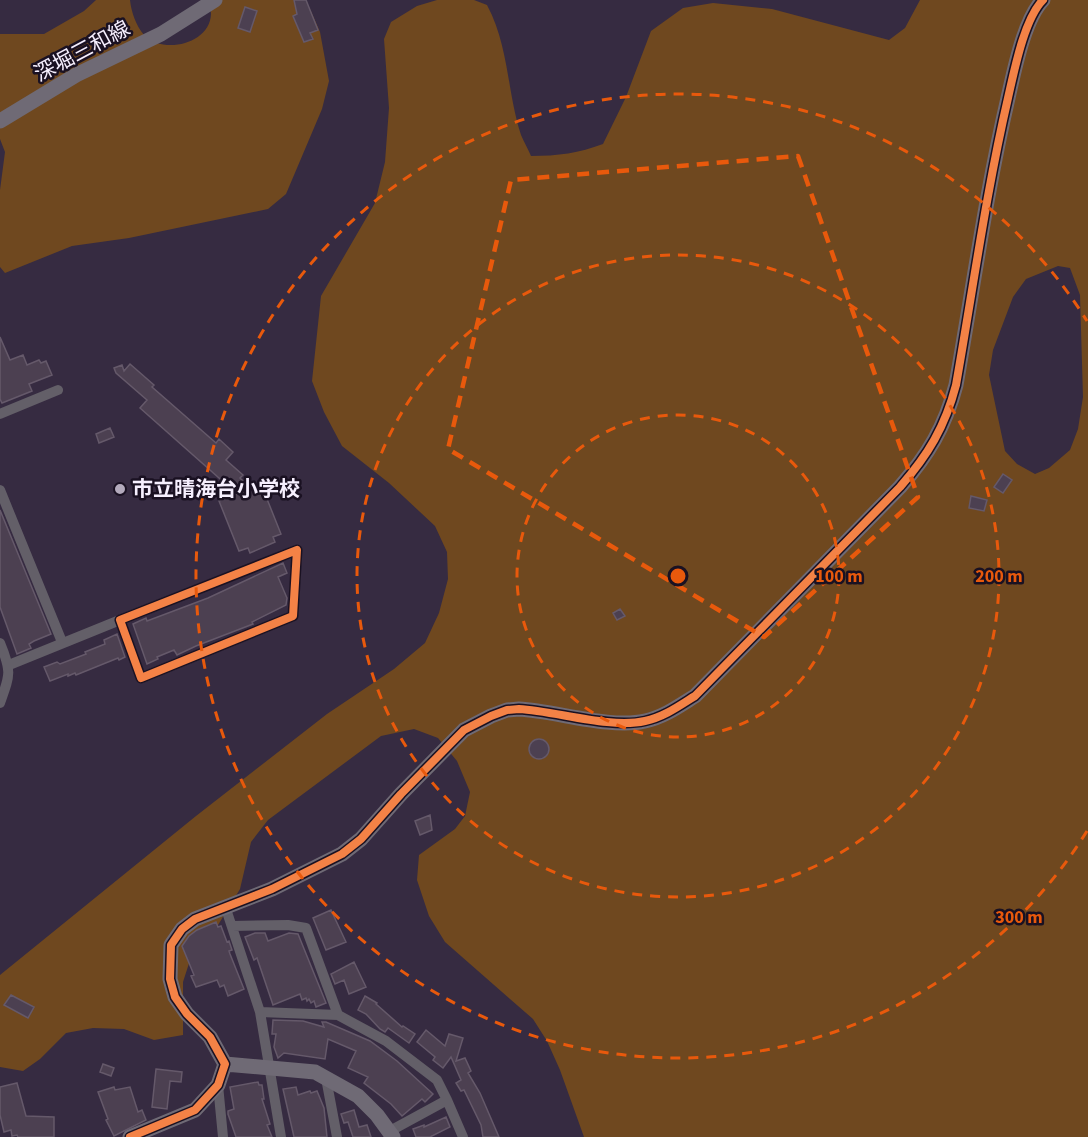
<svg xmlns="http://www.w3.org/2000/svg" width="1088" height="1137" font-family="'Source Sans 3','Noto Sans JP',sans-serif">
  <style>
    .forest { fill: #6f481f; fill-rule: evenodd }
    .building { fill: #4c4051; stroke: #65596a; stroke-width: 1.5 }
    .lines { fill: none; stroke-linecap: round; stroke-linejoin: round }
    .street { stroke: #635f68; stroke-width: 10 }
    .secondary { stroke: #6f6a75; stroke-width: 15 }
    .cycleway-casing { stroke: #1a1122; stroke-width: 11 }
    .cycleway { stroke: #f48246; stroke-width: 8 }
    .marked { fill: none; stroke: #e8590c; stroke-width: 4.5; stroke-dasharray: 12 8; stroke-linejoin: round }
    .ring { fill: none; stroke: #e8590c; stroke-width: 3; stroke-dasharray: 10 8 }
    .poi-dot { fill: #b3aabc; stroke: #1a1122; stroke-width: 2 }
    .labels { text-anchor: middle; stroke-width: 5; stroke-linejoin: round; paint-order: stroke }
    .street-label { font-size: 21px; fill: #f6effe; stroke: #1a1122 }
    .poi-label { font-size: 21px; font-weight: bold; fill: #f6effe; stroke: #1a1122; text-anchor: start }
    .centre { fill: #e8590c; stroke: #1a1122; stroke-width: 3 }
    .ring-label { font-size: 18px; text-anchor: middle; font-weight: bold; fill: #e8590c; stroke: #1a1122; stroke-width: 5; stroke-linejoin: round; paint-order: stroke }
  </style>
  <rect width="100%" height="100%" fill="#362b41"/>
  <path class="forest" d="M96,0H130C131,11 136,26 144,35C163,55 210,44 211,14C211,10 209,4 208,0H306L320,32L329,81L322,109L286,194L268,209L129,238L72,246L5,273L0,267V190L5,152L0,139V34H44L84,11Z
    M437,0H474L487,5C509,46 507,92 521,135C524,142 528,149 531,156C558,156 579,153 603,144L626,97L651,31L683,8L713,3L772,9L889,40L905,28L920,0H1088V1137H584L560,1070L547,1041L533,1019L445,942L429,916L417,880L419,855L455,829L465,816L470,792L457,761L438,738L414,729L381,736L268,820L251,842L240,889L215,930L192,954L183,982V1035L154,1040L124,1029L93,1028L66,1033L40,1059L23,1071L0,1067V975L196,816L327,714L394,669L425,643L439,613L448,579L447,552L435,526L389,483L342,446L324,412L312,381L321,296L375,203L385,162L389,108L384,39L391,22L417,6ZM1058,266L1070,268L1080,295L1083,397L1078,429L1070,450L1049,468L1035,474L1017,464L1005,451L989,375L993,350L1013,297L1026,279Z"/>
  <path class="building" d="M294,0H306L318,30L310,33L313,39L304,42L293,16L297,14Z
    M245,7L257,11L250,32L238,28Z
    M0,337L10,360L23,355L27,365L39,360L41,363L46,361L52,375L29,384L32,391L2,403L0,399Z
    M130,364L154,385L152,387L216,443L219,439L233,452L226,460L243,475L240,478L250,488L259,485L261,490L263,489L281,534L273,537L275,542L250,553L248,548L239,551L219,501L237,494L140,408L147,400L116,373L114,368L122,365L124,371Z
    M110,428L114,437L99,443L96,434Z
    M1003,474L1012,480L1003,493L994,487Z
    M971,496L987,500L984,511L969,508Z
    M0,510L51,634L34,641L29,644L31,648L17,654L0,607Z
    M283,563L287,573L278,577L287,598L286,605L252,622L253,624L196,646L177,655L174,650L157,657L158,659L147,664L133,624L146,618L147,621L208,598Z
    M620,609L625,616L617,620L613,613Z
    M117,634L125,657L119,660L118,658L76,675L75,673L68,676V674L50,681L44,667L57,662L60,664L86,654L85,652L105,644L104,640Z
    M529 749a10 10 0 1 1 20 0a10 10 0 1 1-20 0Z
    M430,815L432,830L420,835L415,821Z
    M331,910L346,942L326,950L313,918Z
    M216,922L218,927L221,926L227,942L229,941L232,950L229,951L230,954L244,989L228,996L224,985L220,987L217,980L196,987L191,976L194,975L182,946L189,936L197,930Z
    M255,933H265L268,941L289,933L298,934L326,1003L316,1007L314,1001L311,1003L309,999L307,1001L306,998L302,1000L300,994L273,1005L257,958L254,960L245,937Z
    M354,962L366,987L349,994L344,980L335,984L331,974Z
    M11,995L34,1007L28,1018L4,1005Z
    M365,996L377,1003L376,1004L402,1027L403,1026L415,1034L409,1043L388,1028L385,1032L380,1029L366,1014L358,1010Z
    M273,1020L303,1021L324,1027L322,1022H326L370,1041L397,1061L433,1094L425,1102L422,1099L402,1116L391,1104L364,1083L368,1077L348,1068L356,1051L328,1039L325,1059L284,1053L278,1058L274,1047L276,1034H272Z
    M426,1030L445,1046L449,1034L463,1038L456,1061L465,1058L471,1071L468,1073L480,1093L499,1137H483L481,1125L464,1090L461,1091L456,1083L461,1080L451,1057L443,1068L433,1060L435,1057L417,1042Z
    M103,1064L114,1068L111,1076L100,1072Z
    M156,1069L182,1072L181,1082L170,1081L167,1109L152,1107Z
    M258,1082L259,1085H262L264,1099H262L270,1124L267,1125L272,1137H236L228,1114V1111L234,1109L230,1087Z
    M17,1083L26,1116L54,1117V1137H18L17,1135L12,1136L11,1130L4,1132L0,1115V1087Z
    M114,1087L115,1090L130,1087L138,1112L142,1110L146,1120L114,1136L106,1120L108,1119L98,1092Z
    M296,1087L298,1095L310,1091L311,1093L317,1091L324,1108L327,1137H294L283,1089Z
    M354,1110L359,1127L367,1125L371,1137H353L348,1122L344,1123L341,1114Z
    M446,1117L450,1127L430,1137H416L413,1129L424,1125V1127Z"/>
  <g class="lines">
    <path class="street" d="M0,414L58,390
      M0,490L62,642
      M297,550L293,616L141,678L120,620Z
      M0,643C12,672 10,675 0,703
      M9,665L120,620
      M226,909L260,1012L281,1137
      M232,926L288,925L306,928L338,1015
      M260,1012L338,1015L386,1041L437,1080L447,1100L463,1137
      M326,1078L337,1137
      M218,1085L223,1137
      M390,1131L447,1100"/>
    <path class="secondary" d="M0,121L76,75L161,34L215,0
      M225,1064L315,1072L358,1096L377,1115L393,1137
      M130,1137L195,1110L218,1085L225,1064L210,1037L187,1014L175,997L170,979L171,945L182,929L195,919L272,889L342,854L361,839L401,794L464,730L491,716L507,710L519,709C556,711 610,729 645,721C664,717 679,706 695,696L900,487C928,455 945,427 956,385C973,289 986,193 1008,98C1014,72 1024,19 1043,0"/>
    <defs>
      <path id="cycleway" d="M297,550L293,616L141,678L120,620Z
        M130,1137L195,1110L218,1085L225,1064L210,1037L187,1014L175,997L170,979L171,945L182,929L195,919L272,889L342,854L361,839L401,794L464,730L491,716L507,710L519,709C556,711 610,729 645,721C664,717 679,706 695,696L900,487C928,455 945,427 956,385C973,289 986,193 1008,98C1014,72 1024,19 1043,0"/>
    </defs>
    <use href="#cycleway" class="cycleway-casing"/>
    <use href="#cycleway" class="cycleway"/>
  </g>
  <path class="marked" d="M798,156L918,497L764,637L448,449L511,180Z"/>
  <g class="ring">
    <circle cx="678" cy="576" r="161"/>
    <circle cx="678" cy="576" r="321"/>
    <path d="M1087 831A482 482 0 1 1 1087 321"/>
  </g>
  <circle class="poi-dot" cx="120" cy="489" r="6"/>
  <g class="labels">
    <g class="street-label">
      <text transform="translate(82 51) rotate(-28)" y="7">深堀三和線</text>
    </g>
    <g class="poi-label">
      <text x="132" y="496">市立晴海台小学校</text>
    </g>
  </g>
  <circle cx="678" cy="576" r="9" class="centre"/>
  <g class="ring-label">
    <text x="839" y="582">100 m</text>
    <text x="999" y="582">200 m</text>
    <text x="1019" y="923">300 m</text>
  </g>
</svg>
